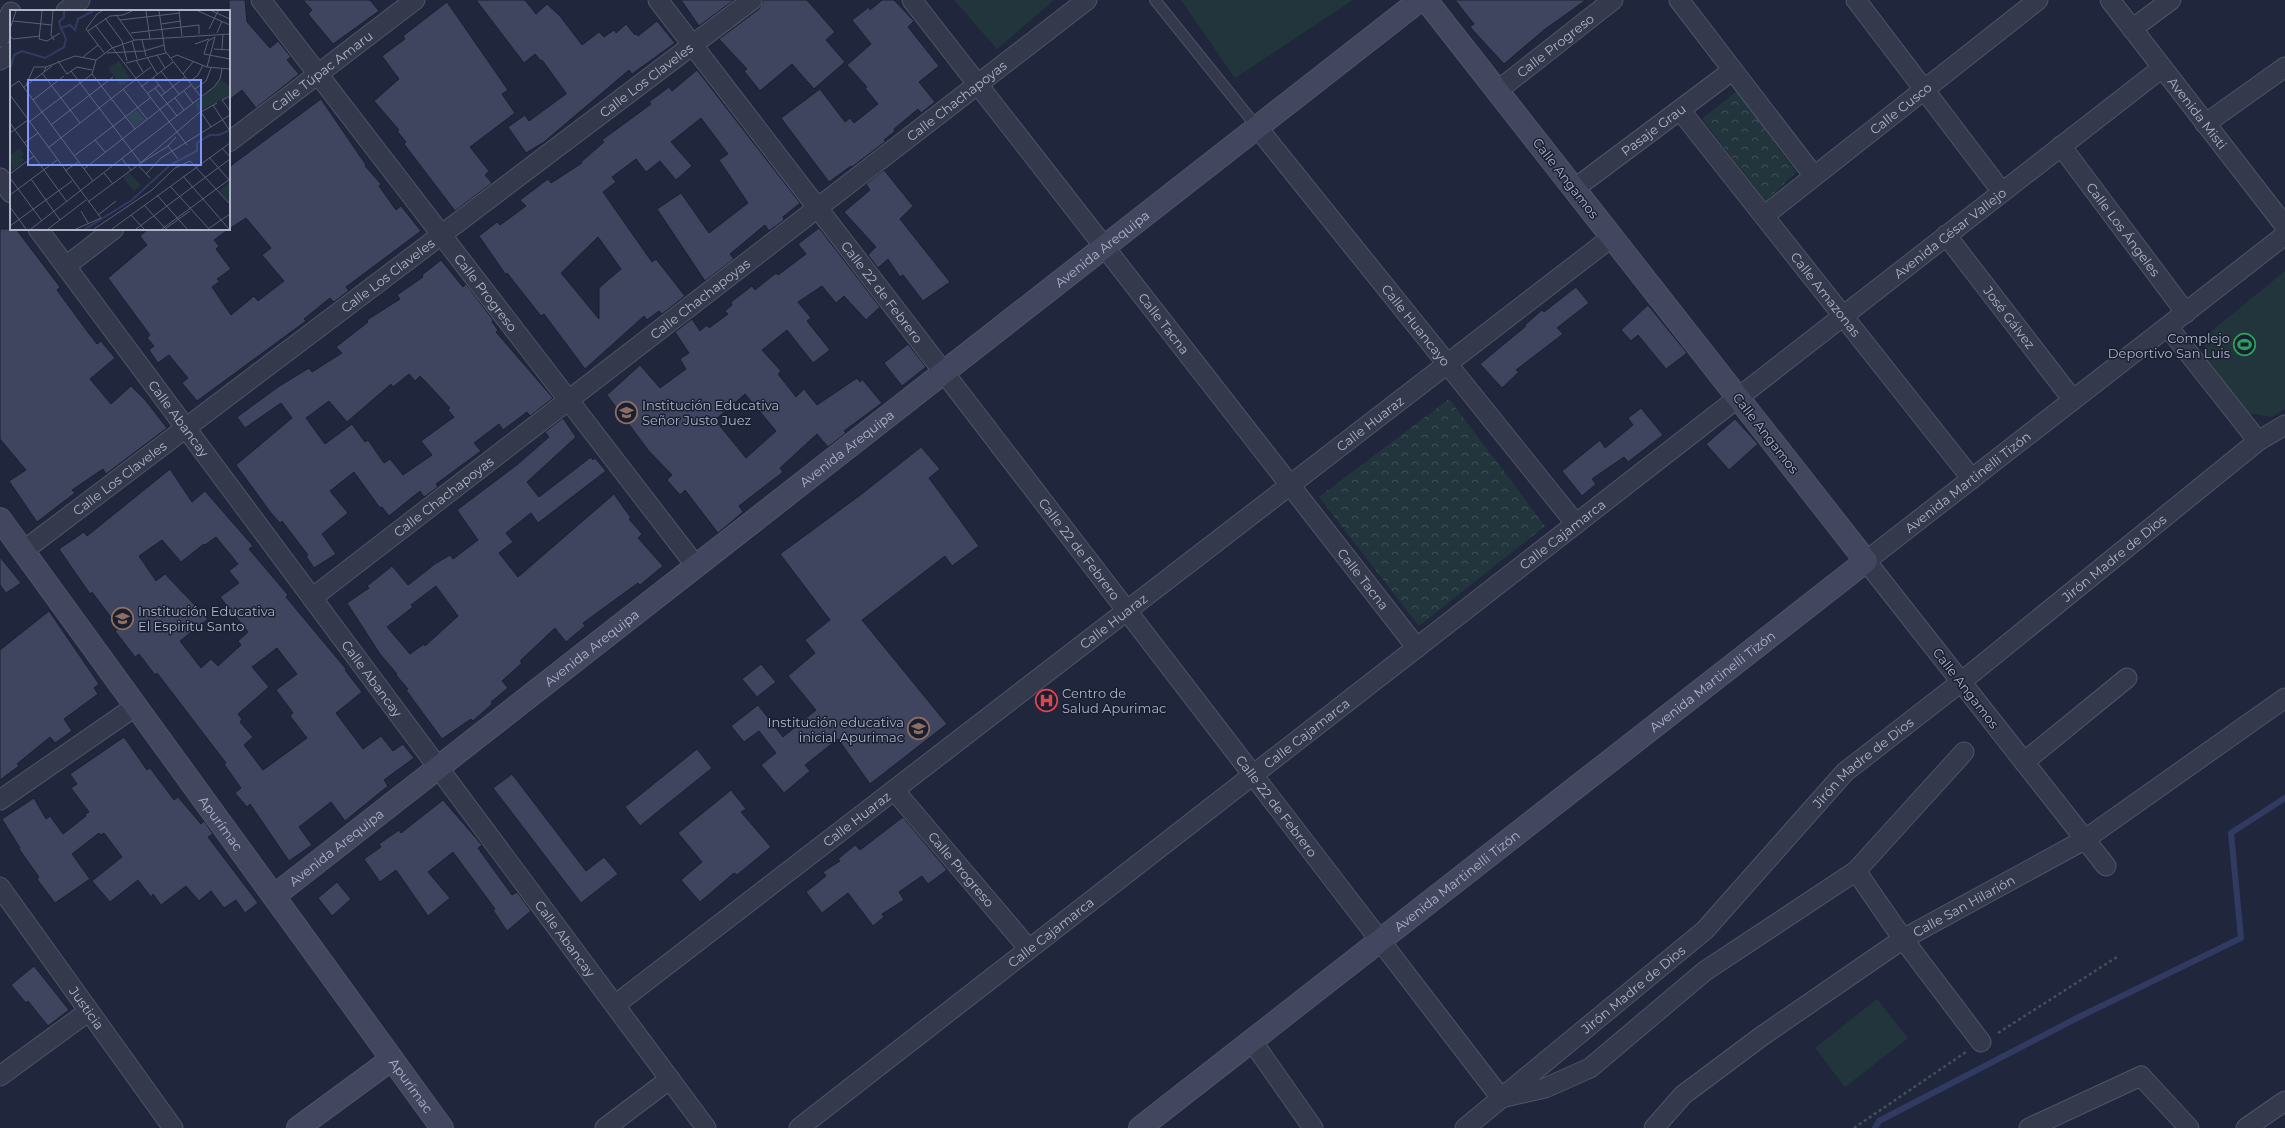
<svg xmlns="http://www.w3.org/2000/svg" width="2285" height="1128" font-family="Montserrat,sans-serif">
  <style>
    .green { fill: #22353d }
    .forest { fill: url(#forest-crowns) }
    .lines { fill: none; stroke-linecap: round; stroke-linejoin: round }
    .stream { stroke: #313b62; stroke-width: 6 }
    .building { fill: #3f455e; stroke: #1b2033; fill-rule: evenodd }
    .lane-casing { stroke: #4f5467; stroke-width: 12 }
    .street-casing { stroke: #4f5467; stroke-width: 21 }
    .secondary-casing { stroke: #4f5467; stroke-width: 24 }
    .path { stroke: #40525a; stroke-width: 2.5; stroke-dasharray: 3 3; stroke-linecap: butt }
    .lane { stroke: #34394c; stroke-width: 10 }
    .street { stroke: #34394c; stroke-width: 19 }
    .secondary { stroke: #42475f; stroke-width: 22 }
    .labels { text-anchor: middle; stroke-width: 3; stroke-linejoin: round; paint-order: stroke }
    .street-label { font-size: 13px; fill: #afb4c8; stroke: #191f31 }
    .poi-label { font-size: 13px; fill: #afb4c8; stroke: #191f31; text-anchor: start }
    .inset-river { fill: none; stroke: #313b62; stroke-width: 2 }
    .inset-road { fill: none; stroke: #595f74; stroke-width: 1 }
    .view { fill: #7d96ff; fill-opacity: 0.15; stroke: #7d96ff; stroke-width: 2 }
    .inset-edge { fill: none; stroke: #afb4c8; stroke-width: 2 }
  </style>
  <defs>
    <pattern id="forest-crowns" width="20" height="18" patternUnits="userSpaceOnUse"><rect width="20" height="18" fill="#22353d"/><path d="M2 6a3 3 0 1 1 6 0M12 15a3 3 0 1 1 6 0" fill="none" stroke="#405058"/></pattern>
  </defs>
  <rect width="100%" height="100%" fill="#20273c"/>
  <path class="green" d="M954,0H1054L997,49Z
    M1181,0H1353L1235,78Z
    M2285,271V409L2272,417L2248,413L2203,355L2208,334Z
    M1877,999L1908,1038L1845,1087L1815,1048Z"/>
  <path class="forest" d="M1737,91L1796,172L1766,201L1702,119Z
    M1449,399L1545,526L1419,626L1319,497Z"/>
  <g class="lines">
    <path class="stream" d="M1875,1128L1879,1121L2077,1018L2241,938L2231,833L2285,798"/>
  </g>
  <path class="building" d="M229,0H245L247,22L270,48L278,41L291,57L287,60L299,74L256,108L242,90L229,100Z
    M303,0H370L379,11L333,44L308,14L312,10Z
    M476,0H525L536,14L547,4L560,16L582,45L599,32L604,37L614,30L616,33L626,24L635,35L636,33L638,36L657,21L675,43L632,74L629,70L544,142L526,153L508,127L525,115L529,121L566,94V93L542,60L541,61L535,54L524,63Z
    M681,0H734L699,26Z
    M763,0H807L835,32L826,40L845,62L814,89L792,64L760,91L744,71L747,69L719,39L759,9Z
    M882,0H894L914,21L908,27L939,66L919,82L935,102L921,113L918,109L894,129L895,131L884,140L886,141L852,167L851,166L829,182L781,118L820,89L845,122L850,118L854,123L878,104L865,88L867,87L847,65L871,44L852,20L869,7L870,10Z
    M1455,0H1586L1544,30L1504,64L1470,27L1474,24Z
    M447,2L508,90L502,94L515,113L470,147L489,171L485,175L492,183L455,211L404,144L406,142L397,131L399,130L374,101L399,79L382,56L405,39L403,36Z
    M697,70L800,203L783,217L784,220L769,231L765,225L730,254L734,259L705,281L657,209L681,193L709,233L748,203L719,160L728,154L701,118L671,142L692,166L676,180L660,161L646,172L636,159L612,177L616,182L603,192L652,262L656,259L685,296L662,314L659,311L647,320L644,316L585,369L544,314L541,316L507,273L506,275L479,236L497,222L500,225L526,206L520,200L548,179L551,183L582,163L581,162L604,142L602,140L651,104L649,102L669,87L672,91ZM598,237L621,269L599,288V319L561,273Z
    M321,99L366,165L365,166L381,184L379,186L396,210L401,206L421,231L346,287L349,291L347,292L334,302L330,298L304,319L306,321L197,401L182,383L188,378L169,355L158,363L149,350L154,346L147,338L150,335L108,278L147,245L140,236L148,229H229L214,240L219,246L216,249L231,269L217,279L220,281L212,287L231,315L254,296L258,301L284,281L262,255L271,248L246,218L229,229V167Z
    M884,170L913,206L900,219L950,282L923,301L903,275L900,277L888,259L878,268L868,255L876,247L844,212L870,190L866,184Z
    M819,228L880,307L866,320L844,296L836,303L822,286L798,302L811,318L807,321L830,350L813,363L787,330L762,350L781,371L778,374L796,397L804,389L817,405L857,378L860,382L862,379L882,403L844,431L846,433L828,447L817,434L780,468L783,472L739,506L743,512L718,533L685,490L680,495L667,480L672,475L648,450L607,395L640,365L660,388L686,369L680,359L689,353L675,332L692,319L700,331L707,325L709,328L728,314L725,311L732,305L731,302L752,286L755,290L776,273L778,275L806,254L798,244ZM745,394L776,431L746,458L715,420Z
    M0,229H16L60,287L57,290L84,327L97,344L101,341L115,358L90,379L111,404L131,386L146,401L167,428L106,474L103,469L72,490L75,493L37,522L9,481L26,470L0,439Z
    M441,260L463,287L466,284L493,320L492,322L498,330L496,332L553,398L530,416L527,412L503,430L499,424L474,443L481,451L436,484L438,487L424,497L420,491L389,516L382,507L380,508L354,472L330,491L348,513L322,534L336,554L314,568L306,556L308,555L282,521L280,523L271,513L236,465L292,418L281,403L245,428L237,417L278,387L309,368L312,372L342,353L336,347L368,322L367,320L400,299L397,295L423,277L422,275ZM409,374L415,381L420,376L426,382L450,408L448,410L454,417L421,441L432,455L403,475L390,459L384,463L368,440L365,442L352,424L325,444L306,418L329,401L347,422L391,384L393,387Z
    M1576,287L1589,303L1557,328L1563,334L1516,370L1519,372L1502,388L1480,364L1526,326L1525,325L1542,310L1544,312Z
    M1648,305L1687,353L1666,369L1638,335L1631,341L1621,330Z
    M908,344L926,367L902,386L884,363Z
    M1641,408L1663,435L1628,462L1624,457L1592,479L1596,484L1582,496L1562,471L1600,440L1605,448L1633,425L1628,418Z
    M563,418L576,437L527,482L539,497L591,457L593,460L595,458L606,471L538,523L531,513L506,533L513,542L499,553L518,577L614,494L631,518L629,519L642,534L638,538L663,566L640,585L638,583L583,623L585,626L566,642L555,628L520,661L522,663L502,681L508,688L491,702L492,704L473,721L471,719L442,739L406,690L408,689L396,675L397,674L380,654L347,603L369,588L367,586L392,566L408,585L435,564L450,555L453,559L478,540L457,510L518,464L549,437L545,432ZM436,586L458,616L425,646L424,644L410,654L387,627L413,607L411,605Z
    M1735,419L1758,444L1729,470L1706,444Z
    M921,447L940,469L929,478L979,546L952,566L945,556L862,620L947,724L870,784L838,739L805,765L810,771L784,793L761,765L776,753L759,731L744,742L731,726L758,705L783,737L816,710L788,676L815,653L805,640L830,620L780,554L863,493Z
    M170,469L192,502L205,491L253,546L249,549L288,595L286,597L346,669L345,670L362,692L336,713L363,749L381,736L393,751L403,744L414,758L384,780L388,786L345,821L331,802L299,827L312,845L289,861L250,804L247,807L235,793L241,788L224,764L226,763L157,673L155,675L139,654L135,657L115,631L119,628L92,592L90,594L59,549L84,532L87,536ZM216,537L238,564L229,571L239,583L220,597L248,632L238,641L241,645L218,666L211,659L201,668L180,641L208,619L165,574L156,581L139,556L162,540L181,562L204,544L205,545ZM277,648L297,674L276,690L293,713L290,716L307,738L263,770L244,745L253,737L240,722L242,719L238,714L269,687L252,667Z
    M0,557L21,583L6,593L0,585Z
    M49,611L99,684L94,688L98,694L64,719L72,731L55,743L50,737L17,764L19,766L0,780V650Z
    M761,664L776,682L757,697L742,679Z
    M124,737L147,770L150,768L174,800L178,797L201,824L204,821L213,834L208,837L258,903L245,913L236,900L224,908L211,891L199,901L186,886L161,905L153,894L151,897L138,880L110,902L92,881L122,857L104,833L101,835L99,833L72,854L90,879L55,903L37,879L39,877L19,849L20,848L2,819L34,798L46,819L50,816L63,834L86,816L85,814L89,812L71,788L77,784L70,774Z
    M697,749L712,768L640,826L625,807Z
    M512,774L586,871L604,857L618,874L581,903L493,788Z
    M731,790L746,809L741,812L771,847L737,875L734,873L700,902L681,880L702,862L678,833Z
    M443,800L482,845L478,848L512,895L517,892L531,911L507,931L493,910L495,909L453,852L428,872L450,898L428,916L396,870L380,882L364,859L381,847L379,844L399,830L401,833Z
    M903,817L947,870L928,884L922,876L899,892L904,900L882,914L884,917L873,926L848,893L822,913L806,892L826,876L823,872L840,861L838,859L855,845L860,850Z
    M337,882L351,899L332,916L318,898Z
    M34,966L69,1010L48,1026L28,1001L26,1003L11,985Z"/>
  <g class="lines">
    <defs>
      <path id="lane" d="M1155,0L1257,127"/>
      <g id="street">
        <path id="s1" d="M261,0L696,566"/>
        <path id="s2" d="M658,0L1501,1098L1545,1088L1590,1068L1705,971L1856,871L1964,752"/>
        <path id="s3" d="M912,0L1417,648"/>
        <path d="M1679,0L1814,176"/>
        <path d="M1856,0L2002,192"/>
        <path id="s4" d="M2110,0L2285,226"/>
        <path d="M66,11L80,0"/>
        <path d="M2132,29L2171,0"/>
        <path d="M0,37L11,12"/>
        <path d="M0,60L11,52"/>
        <path id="s5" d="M1497,91L1613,0"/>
        <path id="s6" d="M1680,110L1972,479"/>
        <path d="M2205,124L2285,67"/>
        <path id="s7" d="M1257,127L1576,524"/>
        <path id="s8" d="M229,142L415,0"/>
        <path id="s9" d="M2061,146L2186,313"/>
        <path d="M0,178L11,193"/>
        <path id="s10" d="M1574,189L1733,70"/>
        <path id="s11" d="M1764,216L2038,0"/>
        <path id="s12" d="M38,229L706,1128"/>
        <path id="s13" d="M1946,235L2073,400"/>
        <path d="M66,266L114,229"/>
        <path d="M2168,327L2258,441"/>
        <path id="s14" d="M23,551L752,0"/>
        <path id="s15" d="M312,598L1087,0"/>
        <path d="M2024,762L2127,678"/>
        <path id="s16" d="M894,790L1029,949"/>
        <path d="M0,800L136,706"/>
        <path id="s17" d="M2106,866L1866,561L2285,235"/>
        <path d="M1856,871L1903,939L1981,1042"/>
        <path id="s18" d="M0,887L173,1128"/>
        <path id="s19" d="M615,1005L1612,237"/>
        <path d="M1252,1041L1313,1128"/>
        <path d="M0,1076L89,1011"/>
        <path d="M605,1128L670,1079"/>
        <path id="s20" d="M799,1128L2162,68"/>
        <path id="s21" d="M1465,1128L1705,930L1845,772L1961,682L2258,441L2285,425"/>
        <path id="s22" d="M1654,1128L1683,1095L1762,1036L1903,939L2084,840L2285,698"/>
        <path d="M2029,1128L2141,1076L2189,1128"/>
        <path d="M2246,1128L2285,1101"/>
      </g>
      <g id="secondary">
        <path id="s23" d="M0,519L442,1128"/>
        <path id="s24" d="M274,896L1420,0"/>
        <path d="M298,1128L392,1059"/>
        <path id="s25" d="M1140,1128L1866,561L1426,0"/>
      </g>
    </defs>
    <use href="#lane" class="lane-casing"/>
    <use href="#street" class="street-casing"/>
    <use href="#secondary" class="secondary-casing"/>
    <path class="path" d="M1998,1033L2117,957
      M1854,1128L1966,1052"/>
    <use href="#lane" class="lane"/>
    <use href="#street" class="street"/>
    <use href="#secondary" class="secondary"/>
  </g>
  <defs>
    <symbol id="stadium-ring" viewBox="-11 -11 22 22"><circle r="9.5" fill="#191f31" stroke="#2e9e5b" stroke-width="1.5"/><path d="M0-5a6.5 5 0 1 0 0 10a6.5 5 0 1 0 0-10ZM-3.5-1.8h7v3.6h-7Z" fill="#2e9e5b"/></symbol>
    <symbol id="school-ring" viewBox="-11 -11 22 22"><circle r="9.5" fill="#191f31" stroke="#8d6e63" stroke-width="1.5"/><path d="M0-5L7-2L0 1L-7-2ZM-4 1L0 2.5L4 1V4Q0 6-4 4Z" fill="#8d6e63"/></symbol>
    <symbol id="hospital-ring" viewBox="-11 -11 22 22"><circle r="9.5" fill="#191f31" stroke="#e0444e" stroke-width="1.5"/><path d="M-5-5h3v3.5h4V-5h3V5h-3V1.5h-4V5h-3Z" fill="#e0444e"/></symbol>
  </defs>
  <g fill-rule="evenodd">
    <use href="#stadium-ring" x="2232" y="332" width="25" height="25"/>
    <use href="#school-ring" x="614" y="400" width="25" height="25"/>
    <use href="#school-ring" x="110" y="606" width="25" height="25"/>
    <use href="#hospital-ring" x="1034" y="688" width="25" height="25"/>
    <use href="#school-ring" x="906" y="716" width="25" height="25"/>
  </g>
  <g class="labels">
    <g class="street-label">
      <text dy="5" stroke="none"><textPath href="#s5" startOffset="74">Calle Progreso</textPath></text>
      <text dy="5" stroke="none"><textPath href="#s8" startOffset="117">Calle Túpac Amaru</textPath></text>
      <text dy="5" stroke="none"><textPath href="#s14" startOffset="781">Calle Los Claveles</textPath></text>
      <text dy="5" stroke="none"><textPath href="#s15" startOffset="814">Calle Chachapoyas</textPath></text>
      <text dy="5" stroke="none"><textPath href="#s11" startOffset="174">Calle Cusco</textPath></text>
      <text dy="5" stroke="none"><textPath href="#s4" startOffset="143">Avenida Misti</textPath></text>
      <text dy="5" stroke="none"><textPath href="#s10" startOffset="99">Pasaje Grau</textPath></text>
      <text transform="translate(1566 178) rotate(52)" y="5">Calle Angamos</text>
      <text dy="5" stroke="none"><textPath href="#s9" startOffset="104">Calle Los Ángeles</textPath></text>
      <text dy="5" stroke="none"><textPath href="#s20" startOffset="1458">Avenida César Vallejo</textPath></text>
      <text dy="5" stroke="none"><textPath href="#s24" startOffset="1051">Avenida Arequipa</textPath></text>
      <text dy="5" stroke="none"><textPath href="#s14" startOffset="457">Calle Los Claveles</textPath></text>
      <text dy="5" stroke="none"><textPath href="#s1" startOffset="369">Calle Progreso</textPath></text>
      <text dy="5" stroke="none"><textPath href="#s2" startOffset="368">Calle 22 de Febrero</textPath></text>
      <text dy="5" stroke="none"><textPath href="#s6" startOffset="235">Calle Amazonas</textPath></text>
      <text dy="5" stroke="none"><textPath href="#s15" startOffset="490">Calle Chachapoyas</textPath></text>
      <text dy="5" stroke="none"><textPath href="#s13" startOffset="104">José Gálvez</textPath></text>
      <text dy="5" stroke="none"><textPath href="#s3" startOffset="410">Calle Tacna</textPath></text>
      <text dy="5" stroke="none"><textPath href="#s7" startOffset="254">Calle Huancayo</textPath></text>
      <text dy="5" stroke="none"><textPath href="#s12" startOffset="236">Calle Abancay</textPath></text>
      <text dy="5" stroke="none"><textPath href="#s19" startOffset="953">Calle Huaraz</textPath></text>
      <text transform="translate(1766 433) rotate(52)" y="5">Calle Angamos</text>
      <text dy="5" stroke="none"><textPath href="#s24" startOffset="727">Avenida Arequipa</textPath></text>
      <text dy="5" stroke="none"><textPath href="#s14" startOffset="121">Calle Los Claveles</textPath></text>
      <text dy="5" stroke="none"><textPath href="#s17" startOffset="517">Avenida Martinelli Tizón</textPath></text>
      <text dy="5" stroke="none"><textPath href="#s15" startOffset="166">Calle Chachapoyas</textPath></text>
      <text dy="5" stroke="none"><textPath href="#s20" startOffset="967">Calle Cajamarca</textPath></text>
      <text dy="5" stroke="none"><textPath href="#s2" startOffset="692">Calle 22 de Febrero</textPath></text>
      <text dy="5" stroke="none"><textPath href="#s21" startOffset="866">Jirón Madre de Dios</textPath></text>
      <text dy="5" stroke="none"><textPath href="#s3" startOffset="734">Calle Tacna</textPath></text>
      <text dy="5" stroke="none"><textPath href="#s19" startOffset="629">Calle Huaraz</textPath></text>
      <text dy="5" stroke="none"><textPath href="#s24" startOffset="403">Avenida Arequipa</textPath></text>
      <text dy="5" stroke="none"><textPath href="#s12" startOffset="560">Calle Abancay</textPath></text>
      <text dy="5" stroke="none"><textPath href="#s25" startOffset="726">Avenida Martinelli Tizón</textPath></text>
      <text transform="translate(1966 688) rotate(52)" y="5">Calle Angamos</text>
      <text dy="5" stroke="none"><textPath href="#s20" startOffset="643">Calle Cajamarca</textPath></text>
      <text dy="5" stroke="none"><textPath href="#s21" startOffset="542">Jirón Madre de Dios</textPath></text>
      <text dy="5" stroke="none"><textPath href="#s2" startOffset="1016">Calle 22 de Febrero</textPath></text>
      <text dy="5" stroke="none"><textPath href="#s19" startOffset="305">Calle Huaraz</textPath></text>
      <text dy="5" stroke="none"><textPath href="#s23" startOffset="376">Apurímac</textPath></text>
      <text dy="5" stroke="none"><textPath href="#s24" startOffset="79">Avenida Arequipa</textPath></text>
      <text dy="5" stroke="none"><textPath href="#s16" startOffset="104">Calle Progreso</textPath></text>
      <text dy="5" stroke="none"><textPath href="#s25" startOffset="402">Avenida Martinelli Tizón</textPath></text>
      <text dy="5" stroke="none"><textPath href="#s22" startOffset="383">Calle San Hilarión</textPath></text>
      <text dy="5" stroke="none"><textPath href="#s20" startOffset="319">Calle Cajamarca</textPath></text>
      <text dy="5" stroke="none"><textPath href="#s12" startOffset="884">Calle Abancay</textPath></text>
      <text dy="5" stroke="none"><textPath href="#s21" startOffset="218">Jirón Madre de Dios</textPath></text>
      <text dy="5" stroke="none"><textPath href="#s18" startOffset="149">Justicia</textPath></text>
      <text dy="5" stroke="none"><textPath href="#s23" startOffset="700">Apurímac</textPath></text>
    </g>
    <g class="poi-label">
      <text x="2230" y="343" text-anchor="end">Complejo<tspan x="2230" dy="15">Deportivo San Luis</tspan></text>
      <text x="642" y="410">Institución Educativa<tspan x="642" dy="15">Señor Justo Juez</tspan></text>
      <text x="138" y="616">Institución Educativa<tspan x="138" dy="15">El Espiritu Santo</tspan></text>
      <text x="1062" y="698">Centro de<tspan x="1062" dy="15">Salud Apurimac</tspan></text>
      <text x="904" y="727" text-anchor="end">Institución educativa<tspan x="904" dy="15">inicial Apurimac</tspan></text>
    </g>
  </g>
  <g transform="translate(10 10)">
    <rect width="220" height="220" fill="#20273c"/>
    <path d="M109,51L121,69L111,76L98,58ZM211,70L220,76V86L188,101L185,95ZM9,138L14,144L11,146L14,150L8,155L15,151L3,160L0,146ZM119,163L131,175L124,181L113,168Z" fill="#22353d"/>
    <path d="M127,100L135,110L125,117L117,107ZM219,173L220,174V193L209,181Z" fill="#22353d"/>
    <path class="inset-river" d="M51,18L49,12L54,7V1M0,60L4,45L12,41L35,48L54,37L56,29L51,18L60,15L65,20L68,9L83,1M75,219L122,190L160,155L187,141V133L200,125H209L220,120"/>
    <path class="inset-road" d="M32,1L29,29L37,31L50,23M43,1L41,25L44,30M92,1L87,4L76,19L95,44M136,1L140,29M149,1L155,41L191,87M169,1L172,26M188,1L220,15M202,1L220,9M107,6L124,30M95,8L112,31L117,51M110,10L170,3M3,11L42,15M151,14L171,11M85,15L177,135M0,19L6,1M199,19L208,1M78,21L100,6L113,5L122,1M121,23L189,15V24M207,23L212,11M0,26L3,29L30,26M205,27L198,31L194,44L220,49M132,30L136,46M122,31L127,49M185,34L199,29M204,39L220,40M212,39L213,24M97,43L134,41L154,35M147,45L155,58M73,47L88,35M137,47L147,64M161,48L167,45L197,57L220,59M126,50L133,62M48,51L57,64L67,57L82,60M116,53L156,43M36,57L65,46L86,50M197,57L205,27M61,61L131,153L158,136L166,127M151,61L169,84M32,63L70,113M82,64L86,50L102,38L125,30L220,24M82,64L125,119M173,64L183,52M143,67L155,83M125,69L141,57M179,72L188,65L193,55M16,75L24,57H36L34,62M0,77L9,71L83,171M131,77L163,52M13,78L42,56M145,78L167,106M113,79L137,109M185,79L196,71L201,58M174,81L183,93M137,84L149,75M0,85L91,208L66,219M151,86L175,67M220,86L212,90L220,101M165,88L174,100M23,90L54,66M203,95L220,121M191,102L201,117M19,112L82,64M0,113L57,192M41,115L103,67M0,123L18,110M85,130L95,142M14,133L28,123M158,136L168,149M38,138L125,70M212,138L220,147M64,146L140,88M199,147L220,171M112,149L121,160M128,155L140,168M74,159L181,75M55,161L68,152M94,163L103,174M0,164L24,146M136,164L151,148L220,105M173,166L219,219M0,168L32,211M21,169L50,210M160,176L199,219M0,185L47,150M147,185L177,219M78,192L128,155L189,103L207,93M134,195L155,218M0,197L16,219M71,201L78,213M88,205L106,191M121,205L134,219M0,216L62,171M21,219L204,77L210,69L212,59M38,219L76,190M84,219L142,180L165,158L180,151L220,194M102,219L220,133M126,219L220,149M152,219L220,169M155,219L180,201M198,219L220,204"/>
    <path class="view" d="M18,70H191V155H18Z"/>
    <rect width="220" height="220" class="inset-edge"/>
  </g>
</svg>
